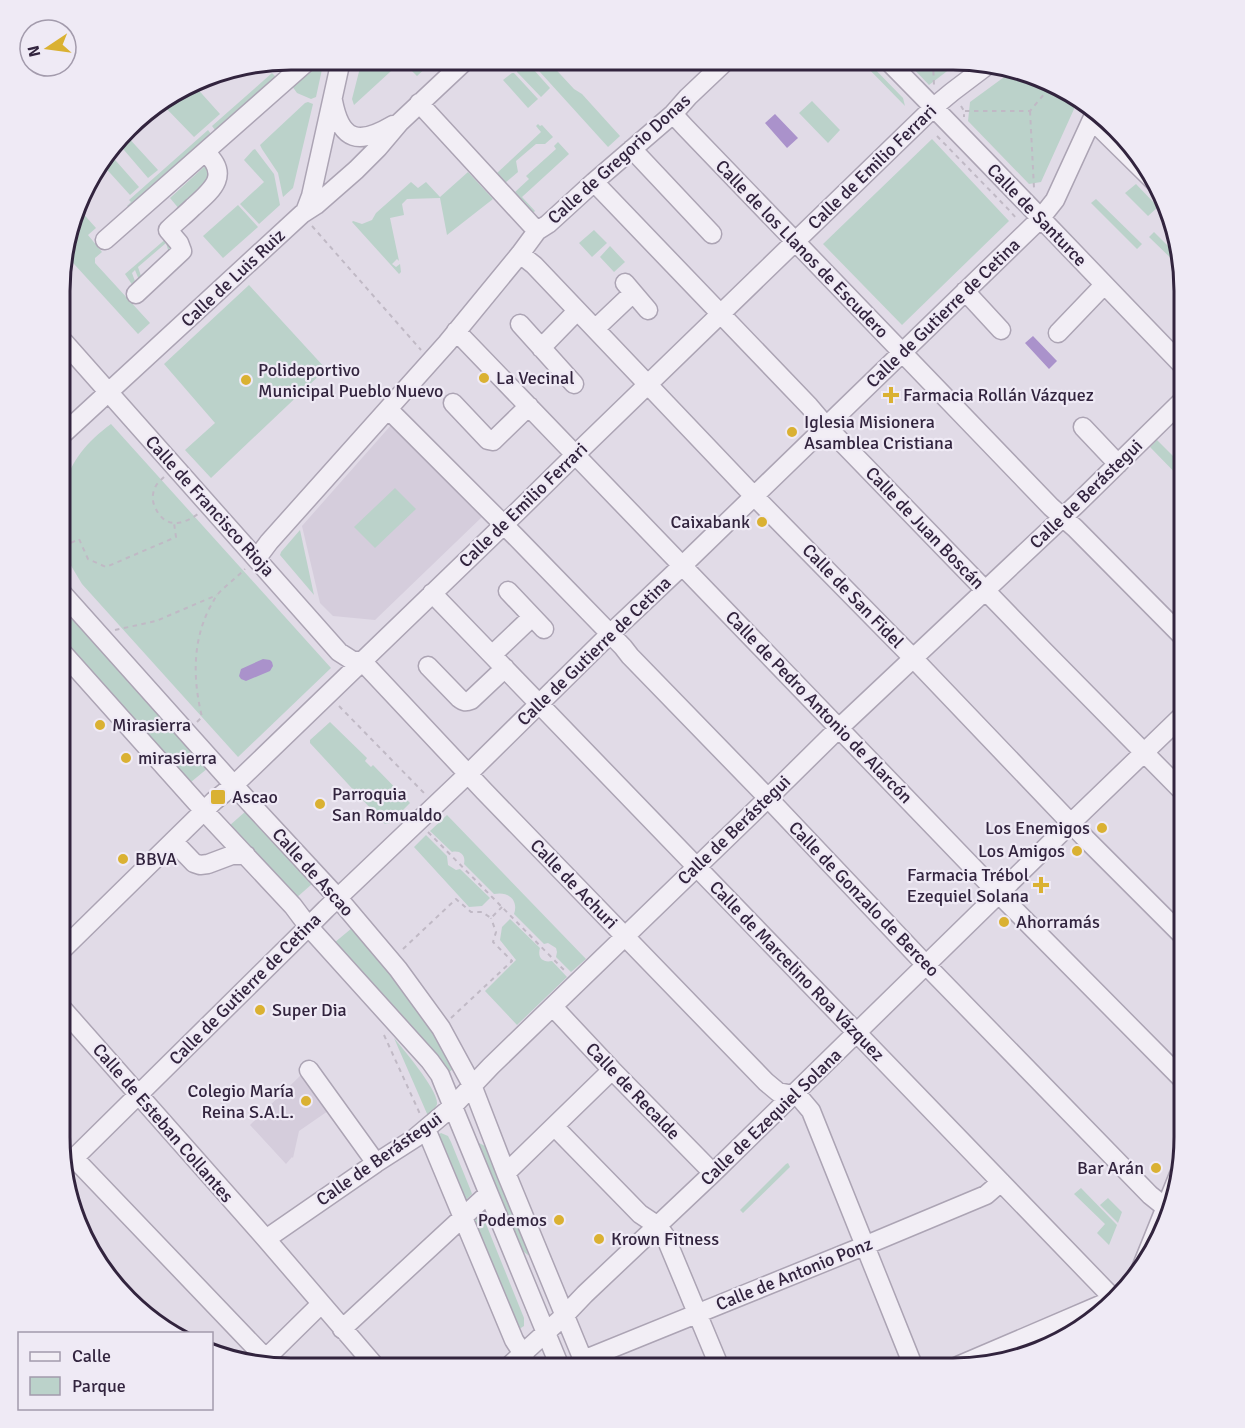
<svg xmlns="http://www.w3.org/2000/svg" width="1245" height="1428" font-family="Signika,sans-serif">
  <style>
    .built { fill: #d5cddc }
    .green { fill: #bbd2ca }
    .water { fill: #aa92cb }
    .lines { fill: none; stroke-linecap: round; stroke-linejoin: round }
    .minor-casing { stroke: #aca4b4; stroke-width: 21 }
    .path { stroke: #c0b9c5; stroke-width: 2; stroke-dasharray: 4.5 4.5; stroke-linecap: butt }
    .minor { stroke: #f2eef5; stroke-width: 18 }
    .poi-dot { fill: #dab132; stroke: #efeaf5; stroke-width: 2 }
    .labels { text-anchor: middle; stroke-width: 4.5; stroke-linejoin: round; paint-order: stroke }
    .street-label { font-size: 18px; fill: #32243e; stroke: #efeaf5 }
    .poi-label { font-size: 18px; fill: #32243e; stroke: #efeaf5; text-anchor: start }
    .rim { fill: none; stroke: #32243e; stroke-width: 3 }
  </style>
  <rect width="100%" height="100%" fill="#e1dbe7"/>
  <path class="built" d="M392,424L483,516L375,620L333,616L320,603L302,526Z
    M302,1074L328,1111L299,1131L293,1158L292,1157L286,1164L250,1125Z"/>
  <path class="green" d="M321,60H324L316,97L311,99L297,93L292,86Z
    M362,60H428L431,63L417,76L402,61L354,105L352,99Z
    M526,61L550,88L541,97L517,72V70Z
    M530,61H548L574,89L582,94L620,136L608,147Z
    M862,62H868L903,98L905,106Z
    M907,62H959L929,85Z
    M1011,72L1079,98L1041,182L1029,184L968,121L970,102Z
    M272,73L279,80L218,134L212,126Z
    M512,73H514L538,99L528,108L503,80Z
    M194,85L220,114L194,137L162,104Z
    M812,101L840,130L828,143L799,113Z
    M308,102L313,104L293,188L283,197L278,173L262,149L260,145L305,103Z
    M538,124L540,126L542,125L553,137L545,144H536L516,161L518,172L505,183L497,173L541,132L536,126Z
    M208,130L214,138L131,208L127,206L131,202L129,200Z
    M125,134L158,170L148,178L118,143Z
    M932,139L1009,221L902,325L823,244Z
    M558,142L569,154L522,197L535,211L533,213L515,192L529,179L526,176L556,149L554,146Z
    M255,149L274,174L280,205L259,224L240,204L264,182L244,160L253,150Z
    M109,153L139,187L130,195L101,163Z
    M206,165L209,177L208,183L180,210L170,198Z
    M468,172L493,199L447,235L440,198L407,199L402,204L404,215L390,218L399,261L397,259L392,264L396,267L400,264L401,272L399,274L352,222L353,221L362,224L372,220L376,213L411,182L418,188L426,182L440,197Z
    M1136,184L1158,207L1148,216L1125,193Z
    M1096,199L1142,244L1137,249L1091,203Z
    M238,205L258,227L223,258L203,236Z
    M79,209L96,228L88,235L102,252L95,258V263L150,323L138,334L64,253V247Z
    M594,230L607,243L592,257L579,243Z
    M1154,232L1181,259L1182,269L1149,237Z
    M168,237L173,251L169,253L166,243L138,267L142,279L139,280L135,270L132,273L136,284L133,286L125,274Z
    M610,246L625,262L614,272L600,257Z
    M249,285L326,369L211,478L185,450L215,423L164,364Z
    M111,424L331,668L238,757L82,584L67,559L63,545V489C72,459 87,442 111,424Z
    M1157,440L1185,468V483L1150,447Z
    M395,488L416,509L375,548L354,527Z
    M300,530L314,595L280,555L281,552Z
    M63,606L208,768L191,782L62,639Z
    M330,722L367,758L365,761L371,767L373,765L410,803L390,823L385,824L310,743V740Z
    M246,811L312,884L295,899L229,826Z
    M447,815L586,959L571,972L556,957L557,952L556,948L548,943L544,944L514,914C519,900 508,891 494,894L464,864C466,855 460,850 452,852L430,831Z
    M426,835L447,856L448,865L456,870L460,869L490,898L482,906L469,907L414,847Z
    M510,919L540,948C537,958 543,963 552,961L567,977L517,1025L485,991L516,960L500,940L502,927Z
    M352,928L395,977L426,1021L453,1069L447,1074L334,943Z
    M394,1038C403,1049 439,1091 437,1104C436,1108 431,1112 428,1116Z
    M441,1133L448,1136L451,1142L471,1191L472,1194L464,1202L438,1135Z
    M477,1142L485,1146L529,1254L528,1255L519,1248Z
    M788,1163L790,1167L743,1213L740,1210L786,1164Z
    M1081,1188L1117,1225L1109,1245L1097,1233L1105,1224L1074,1194Z
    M1108,1198L1122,1212L1118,1223L1100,1205Z
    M477,1218L484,1219L524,1318V1326L516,1331L470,1225Z"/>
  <path class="water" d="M775,114L798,138L787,148L765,123Z
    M1033,336L1057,361L1049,369L1025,343Z
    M263,659L270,660L272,662L273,666L270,671L246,681L241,679L239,676L241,669Z"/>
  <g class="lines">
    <defs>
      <path id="minor" d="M889,62C989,163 1086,266 1185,368
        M333,101C341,142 359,145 393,125
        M419,103L537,231
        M673,114L685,127L1051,507L1075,528L1185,639
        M1093,121L1158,185
        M632,149L712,234
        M594,182L809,406L826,426L1044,651L1185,794
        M305,212L311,196L341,60
        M105,240L309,60
        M520,254L534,265L754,496L914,659L1084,837L1185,938
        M625,283L648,310
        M965,291L1001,330
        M136,294L182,251L179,243L168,230C176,222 185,215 193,207C212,190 231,175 205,152
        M520,324L574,384
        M595,329L633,293
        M456,331L987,882L1185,1082
        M1058,333L1104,285
        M64,342L339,652L353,661H362
        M541,348L577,311
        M453,403L488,440L493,441L529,406
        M388,409L515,536L623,647L630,656L768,798L926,965L1150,1195L1165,1207
        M1083,427L1118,464
        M63,434L302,214L316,205L356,170L378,148L400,122L465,61
        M257,558L269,542L447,343L520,254L537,231L548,224L594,182L673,114L688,97L726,61
        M508,591L544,629
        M432,593L1112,1297
        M63,594L249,802L338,898L398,969L441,1028L472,1085L506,1173L586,1367
        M62,652L204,811L293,906L308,926L430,1061L440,1075L444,1085L560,1367
        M492,655L532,617
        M362,661L484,791L766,1082L778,1092L793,1095L800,1098L811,1111L914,1368
        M428,666L459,698C464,702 466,702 471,700L505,668
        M173,841L194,863L200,865L208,864L232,855H246
        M61,951L214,801L234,785L517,512L576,454L934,107L952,92L989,64
        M61,1007L266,1239L376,1367
        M553,1007L612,1070L713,1173
        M309,1070L376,1163
        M555,1127L640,1214L658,1226L665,1236L720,1368
        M426,1129L514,1340L523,1354L528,1367
        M74,1158L274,1367
        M64,1168L294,941L326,909L469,773L610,634L683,565L1040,219L1055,200L1095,113
        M506,1173L612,1070
        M266,1239L376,1163L415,1138L453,1106L491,1066L768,798L839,728L1077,504L1185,398
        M1140,1271L1182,1167
        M342,1329L488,1194
        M583,1360L864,1246L986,1195L1001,1182
        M260,1364L321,1304
        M508,1367L564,1316L585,1294L713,1173L1071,823L1185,713
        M953,1368L1105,1303"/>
    </defs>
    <use href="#minor" class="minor-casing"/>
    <path class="path" d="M933,62L934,86
      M961,106L964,111V117
      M965,111H1030L1050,87
      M1030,111L1034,188
      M937,136L1010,211L1016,218L1015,220
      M312,226L421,350
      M164,477C161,480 156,484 155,488C152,494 152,501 155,507C164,528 181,526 198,514
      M63,547L79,539L88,559L106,567L176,537L174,523
      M115,630L156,621L217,595
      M339,706L425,794
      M197,722L202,717C193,680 192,642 210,607C213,603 214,599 217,595C225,586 236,578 245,569
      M428,832L565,971
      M403,949L456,899L471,912H482L491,918L502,907
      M451,1018L512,961L493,942L496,932L491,918
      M384,1035L420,1114"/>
    <use href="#minor" class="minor"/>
  </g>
  <g class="poi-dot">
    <circle cx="484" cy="378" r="6"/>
    <circle cx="246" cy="380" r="6"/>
    <path d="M888 386h6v6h6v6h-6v6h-6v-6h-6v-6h6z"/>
    <circle cx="792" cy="432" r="6"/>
    <circle cx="762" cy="522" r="6"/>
    <circle cx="100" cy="725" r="6"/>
    <circle cx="126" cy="758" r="6"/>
    <rect x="210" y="789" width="16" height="16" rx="3"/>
    <circle cx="320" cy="804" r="6"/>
    <circle cx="1102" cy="828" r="6"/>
    <circle cx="1077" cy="851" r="6"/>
    <circle cx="123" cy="859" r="6"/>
    <path d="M1038 876h6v6h6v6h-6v6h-6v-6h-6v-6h6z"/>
    <circle cx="1004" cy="922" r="6"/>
    <circle cx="260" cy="1010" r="6"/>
    <circle cx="306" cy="1101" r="6"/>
    <circle cx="1156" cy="1168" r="6"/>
    <circle cx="559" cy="1220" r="6"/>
    <circle cx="599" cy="1239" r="6"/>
  </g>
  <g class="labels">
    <g class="street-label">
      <text transform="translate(619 159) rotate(-42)" y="6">Calle de Gregorio Donas</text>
      <text transform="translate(872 167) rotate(-44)" y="6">Calle de Emilio Ferrari</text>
      <text transform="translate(1037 215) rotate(46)" y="6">Calle de Santurce</text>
      <text transform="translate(802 249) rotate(46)" y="6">Calle de los Llanos de Escudero</text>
      <text transform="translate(233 278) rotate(-43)" y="6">Calle de Luis Ruiz</text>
      <text transform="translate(943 313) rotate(-44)" y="6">Calle de Gutierre de Cetina</text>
      <text transform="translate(1086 494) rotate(-44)" y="6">Calle de Berástegui</text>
      <text transform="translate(523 505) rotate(-44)" y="6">Calle de Emilio Ferrari</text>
      <text transform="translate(210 506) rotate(48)" y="6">Calle de Francisco Rioja</text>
      <text transform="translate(925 528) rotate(46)" y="6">Calle de Juan Boscán</text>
      <text transform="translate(853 596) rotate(46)" y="6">Calle de San Fidel</text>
      <text transform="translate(594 651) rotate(-44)" y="6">Calle de Gutierre de Cetina</text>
      <text transform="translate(819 707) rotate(46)" y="6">Calle de Pedro Antonio de Alarcón</text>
      <text transform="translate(734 830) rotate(-44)" y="6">Calle de Berástegui</text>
      <text transform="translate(313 872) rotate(48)" y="6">Calle de Ascao</text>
      <text transform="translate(574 884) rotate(46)" y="6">Calle de Achuri</text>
      <text transform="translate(864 899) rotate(46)" y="6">Calle de Gonzalo de Berceo</text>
      <text transform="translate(797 971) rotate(46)" y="6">Calle de Marcelino Roa Vázquez</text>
      <text transform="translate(245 989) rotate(-45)" y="6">Calle de Gutierre de Cetina</text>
      <text transform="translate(633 1091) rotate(46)" y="6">Calle de Recalde</text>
      <text transform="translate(771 1117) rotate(-44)" y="6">Calle de Ezequiel Solana</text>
      <text transform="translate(163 1123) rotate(49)" y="6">Calle de Esteban Collantes</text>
      <text transform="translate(379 1159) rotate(-35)" y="6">Calle de Berástegui</text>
      <text transform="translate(794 1274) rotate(-22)" y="6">Calle de Antonio Ponz</text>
    </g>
    <g class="poi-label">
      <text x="258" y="376">Polideportivo<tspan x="258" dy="21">Municipal Pueblo Nuevo</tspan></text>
      <text x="496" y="384">La Vecinal</text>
      <text x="903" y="401">Farmacia Rollán Vázquez</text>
      <text x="804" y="428">Iglesia Misionera<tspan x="804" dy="21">Asamblea Cristiana</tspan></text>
      <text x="750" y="528" text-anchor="end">Caixabank</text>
      <text x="112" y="731">Mirasierra</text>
      <text x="138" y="764">mirasierra</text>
      <text x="332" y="800">Parroquia<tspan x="332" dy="21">San Romualdo</tspan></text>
      <text x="232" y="803">Ascao</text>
      <text x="1090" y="834" text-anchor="end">Los Enemigos</text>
      <text x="1065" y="857" text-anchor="end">Los Amigos</text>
      <text x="135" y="865">BBVA</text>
      <text x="1029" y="881" text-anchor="end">Farmacia Trébol<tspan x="1029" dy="21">Ezequiel Solana</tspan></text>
      <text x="1016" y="928">Ahorramás</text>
      <text x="272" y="1016">Super Dia</text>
      <text x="294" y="1097" text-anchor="end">Colegio María<tspan x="294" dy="21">Reina S.A.L.</tspan></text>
      <text x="1144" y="1174" text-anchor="end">Bar Arán</text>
      <text x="547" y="1226" text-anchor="end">Podemos</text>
      <text x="611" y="1245">Krown Fitness</text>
    </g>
  </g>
  <path d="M0 0H1245V1428H0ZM291 70H953A221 221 0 0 1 1174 291V1137A221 221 0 0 1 953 1358H291A221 221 0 0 1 70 1137V291A221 221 0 0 1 291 70Z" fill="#efeaf5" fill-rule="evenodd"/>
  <path class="rim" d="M291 70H953A221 221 0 0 1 1174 291V1137A221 221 0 0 1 953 1358H291A221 221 0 0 1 70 1137V291A221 221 0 0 1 291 70Z"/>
  <rect x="18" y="1332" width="195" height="78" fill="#efeaf5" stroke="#a39bac" stroke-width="1.5"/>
  <rect x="30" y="1352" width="30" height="9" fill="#f2eef5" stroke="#a39bac" stroke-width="1.5"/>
  <text x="72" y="1362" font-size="18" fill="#32243e">Calle</text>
  <rect x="30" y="1377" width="30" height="18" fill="#bbd2ca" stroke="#a39bac" stroke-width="1.5"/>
  <text x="72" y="1392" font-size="18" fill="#32243e">Parque</text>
  <g transform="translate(48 48) rotate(257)"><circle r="28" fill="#efeaf5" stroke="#a39bac" stroke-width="1.5"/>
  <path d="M0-4.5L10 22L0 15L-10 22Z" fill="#dab132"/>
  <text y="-9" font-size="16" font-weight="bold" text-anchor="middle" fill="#32243e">N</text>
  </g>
</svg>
